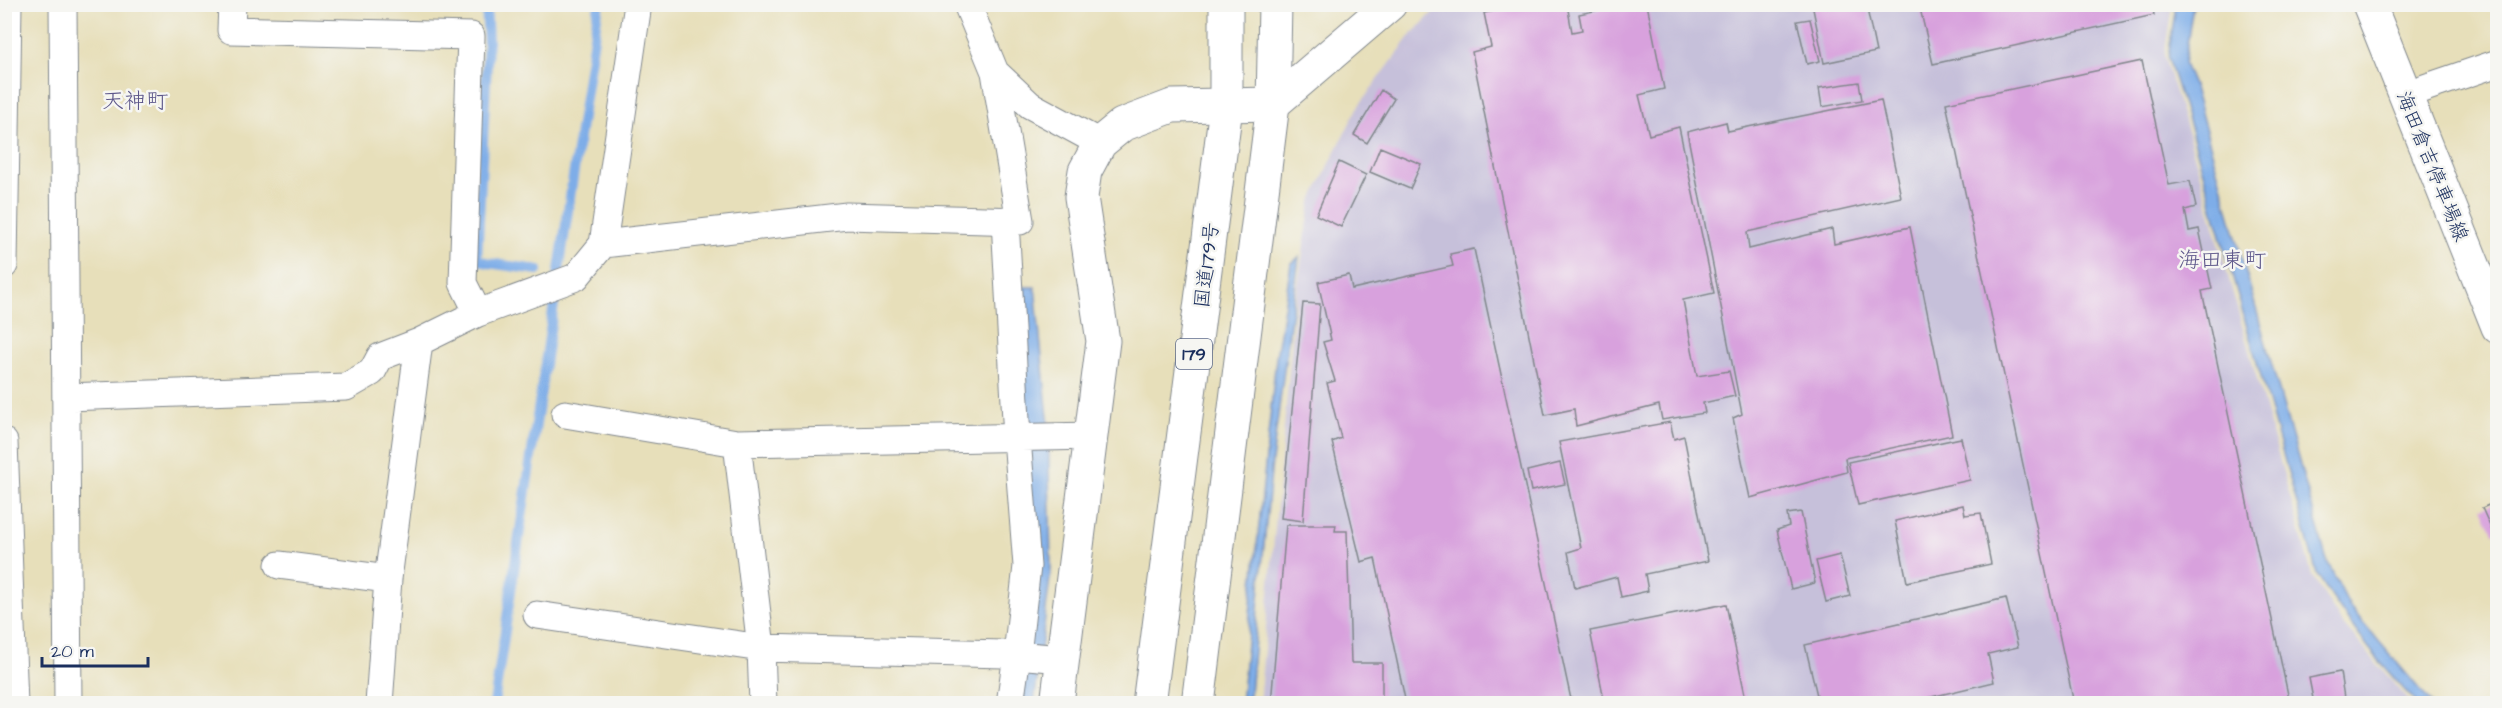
<svg xmlns="http://www.w3.org/2000/svg" width="2502" height="708" font-family="'Architects Daughter','Klee One',sans-serif">
<style>
.industrial{fill:#c6c0da}
.water{fill:#7eade8;stroke:#4c6ea3;stroke-width:1.5}
.lines{fill:none;stroke-linecap:round;stroke-linejoin:round}
.stream{stroke:#7eade8;stroke-width:10}
.building{fill:#d8a1dd}
.street-casing{stroke:#81878c;stroke-width:29}
.secondary-casing{stroke:#81878c;stroke-width:35}
.highway-casing{stroke:#81878c;stroke-width:35}
.street{stroke:#fff;stroke-width:27}
.secondary{stroke:#fff;stroke-width:33}
.highway{stroke:#fff;stroke-width:33}
.labels{text-anchor:middle;stroke-width:5;stroke-linejoin:round;paint-order:stroke}
.shield{fill:#f6f6f2;stroke:#5d6b8a;stroke-width:1.5}
.shield-label{font-size:18px;font-weight:bold;fill:#1b2f5e}
.street-label{font-size:20px;fill:#1b2f5e;stroke:#f6f6f2}
.quarter-label{font-size:22px;fill:#5d578a;stroke:#f6f6f2}
</style>
<rect width="100%" height="100%" fill="#f6f6f2"/>
<filter id="ink" filterUnits="userSpaceOnUse"><feTurbulence type="fractalNoise" baseFrequency=".0167" numOctaves="2"/><feDisplacementMap in="SourceGraphic" scale="12" xChannelSelector="R" yChannelSelector="G"/><feConvolveMatrix kernelMatrix="1 2 1 2 8 2 1 2 1" color-interpolation-filters="sRGB"/></filter>
<filter id="wash" filterUnits="userSpaceOnUse"><feTurbulence type="fractalNoise" baseFrequency=".008" numOctaves="4" result="noise"/><feDisplacementMap in="SourceGraphic" scale="24" xChannelSelector="R" yChannelSelector="G"/><feGaussianBlur stdDeviation="1.35" result="paint"/><feColorMatrix in="noise" values="0 0 0 0 0 0 0 0 0 0 0 0 0 0 0 0 0 1.4 0 .05"/><feComposite in="paint" operator="in"/></filter>
<g filter="url(#wash)">
<rect width="100%" height="100%" fill="#e7dfba"/>
<path class="industrial" d="M1441,4L2172,5L2164,57L2190,140L2312,575L2341,622L2411,703L1259,704L1296,296L1311,202L1357,108L1412,34Z"/>
<path class="water" d="M2176,5H2193L2184,64L2194,88L2327,561L2350,607L2431,703H2417C2379,664 2346,620 2317,574L2191,130L2168,58Z
M1299,257L1272,461L1249,703H1241L1276,358L1291,264Z
M1021,287H1035L1048,418L1051,570L1034,703L1020,704Z"/>
<g class="lines">
<path class="stream" d="M486,4L488,42L477,259L488,263L538,270
M494,704L599,4"/>
</g>
<g id="blocks">
<path class="building" d="M1531,4H1567L1572,32L1582,30L1579,14L1599,10V4H1621L1622,8L1647,4L1664,89L1639,95L1649,135L1679,127L1714,293L1683,300L1697,376L1729,371L1735,396L1703,403L1705,413L1662,420L1659,405L1576,426L1574,409L1545,415L1472,52L1491,47L1484,13Z
M1812,4H1866L1876,52L1824,63Z
M1919,4H2152L2154,15L1933,64Z
M1810,19L1820,61L1807,64L1797,21Z
M2142,61L2169,185L2190,181L2196,207L2185,210L2189,231L2199,229L2212,289L2202,291L2290,704H2074L1946,103Z
M1859,82L1862,100L1822,107L1819,88Z
M1381,90L1394,99L1367,143L1354,135Z
M1881,100L1901,197L1747,232L1749,249L1832,229L1834,244L1910,227L1952,435L1845,458L1847,472L1750,498L1733,418L1742,414L1687,132L1726,122L1728,131Z
M1380,147L1421,164L1410,189L1370,172Z
M1339,162L1366,175L1341,227L1316,215Z
M1474,249L1572,704H1406L1375,558L1361,562L1332,442L1341,438L1327,383L1335,381L1323,342L1331,340L1318,282L1349,275L1352,289L1453,266L1450,254Z
M1303,303L1320,304L1303,521L1281,518Z
M1670,422L1674,439L1684,436L1708,561L1645,574L1648,591L1621,597L1617,577L1575,588L1568,552L1581,548L1559,442Z
M1961,438L1970,480L1858,505L1848,462Z
M1560,463L1565,484L1531,491L1527,471Z
M2498,501V532L2493,533L2482,508Z
M1963,505L1965,515L1981,513L1991,564L1907,582L1895,521Z
M1801,512L1815,583L1791,589L1777,530L1789,526L1787,514Z
M1286,525H1336L1335,531H1347L1351,663H1382V704H1271Z
M1840,555L1850,596L1826,602L1816,561Z
M2006,598L2018,647L1988,654L1994,682L1902,704H1819L1805,645Z
M1726,604L1747,704H1605L1590,631Z
M2340,672L2345,704H2314L2309,678Z"/>
</g>
</g>
<g filter="url(#ink)">
<use href="#blocks" fill-opacity="0" stroke="#81878c" stroke-width="1.5"/>
<g class="lines">
<g class="street-casing">
<path id="street" d="M63,4L68,704
M232,4L231,30L471,36L463,283L478,313
M967,4L995,72L1030,105L1100,143
M2404,95L2498,63
M1005,220L1017,438L1027,566L1017,655L1010,704
M603,244L847,216L1020,221L995,72
M4,265L8,4
M66,397L346,387L372,372L380,357L419,342L478,313L576,277L603,244L638,4
M565,414L737,443L1092,436
M4,442L14,704
M737,443L761,648L763,704
M279,565L388,579
M537,615L761,648L1004,654L1063,659
M379,704L388,579L419,342"/>
</g>
<g class="secondary-casing">
<path id="secondary" d="M2369,4L2498,327
M1057,704L1103,341L1081,197L1085,171L1100,143L1122,125L1172,106L1273,104L1390,4"/>
</g>
<g class="highway-casing">
<path id="highway" d="M1149,704L1226,107V4
M1198,704L1273,104L1275,4"/>
</g>
<use href="#street" class="street"/>
<use href="#secondary" class="secondary"/>
<use href="#highway" class="highway"/>
</g>
</g>
<g class="labels">
<rect class="shield" x="1176" y="339" width="36" height="30" rx="4.5"/>
<g class="shield-label">
<text x="1194" y="360">179</text>
</g>
<g class="street-label">
<text transform="translate(2433 166) rotate(68)" y="7">海田倉吉停車場線</text>
<text transform="translate(1206 265) rotate(-83)" y="7">国道179号</text>
</g>
<g class="quarter-label">
<text x="135" y="108">天神町</text>
<text x="2222" y="267">海田東町</text>
</g>
</g>
<rect width="2502" height="708" fill="none" stroke="#f6f6f2" stroke-width="24"/>
<path d="M42 657v9h106v-9" fill="none" stroke="#1b2f5e" stroke-width="3"/>
<text x="51" y="657" font-size="18" fill="#1b2f5e" stroke="#f6f6f2" stroke-width="4.5" paint-order="stroke">20 m</text>
</svg>
